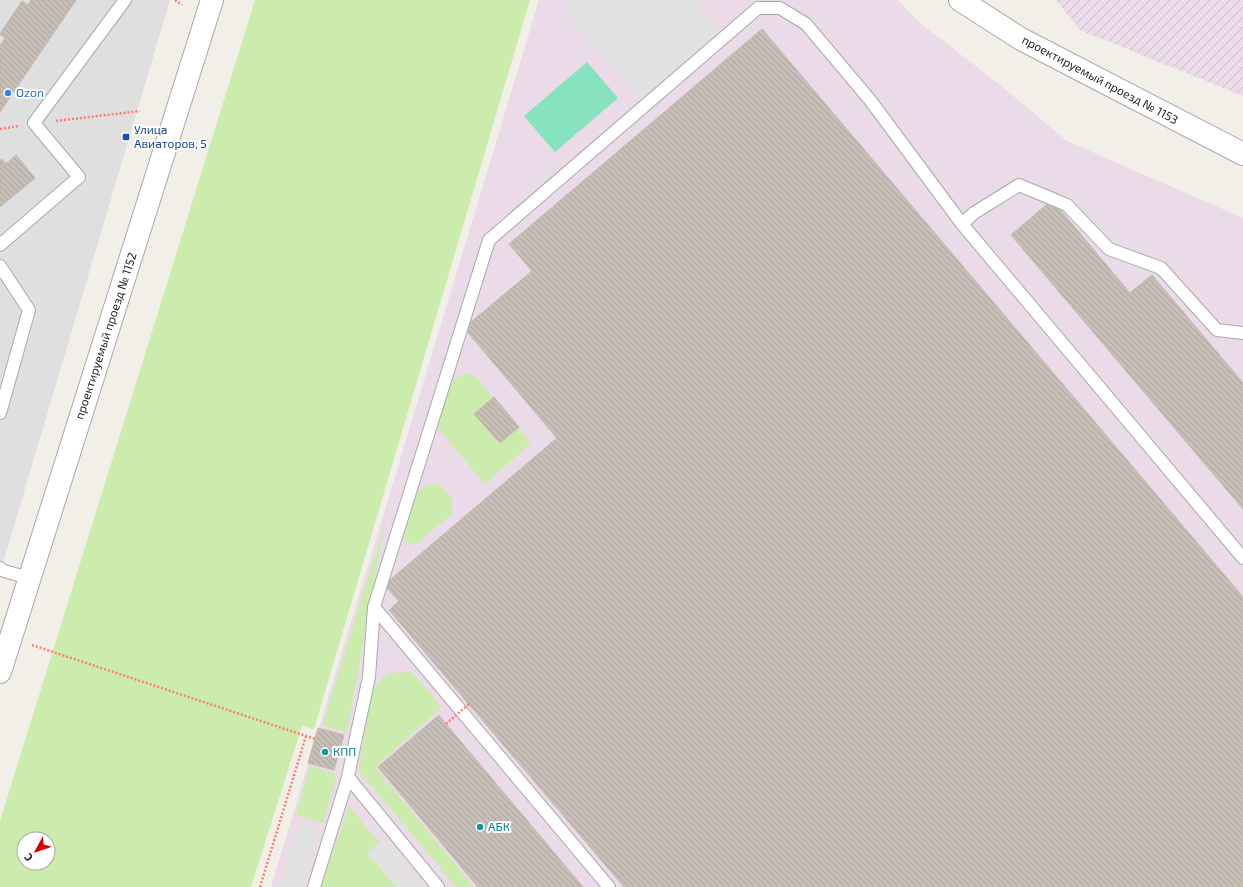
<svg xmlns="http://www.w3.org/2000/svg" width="1243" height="887" font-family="'Exo 2',sans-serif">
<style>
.residential{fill:#e0dfdf}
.industrial{fill:url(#industrial-furrows)}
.railway{fill:#ebdae8}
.grass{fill:#ccecae;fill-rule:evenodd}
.pitch{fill:#86e2bf}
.parking{fill:#e2e2e2}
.building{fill:url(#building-back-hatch);stroke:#c4b6aa}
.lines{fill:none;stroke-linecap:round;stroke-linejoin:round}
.lane-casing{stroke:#a9a9a9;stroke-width:14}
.street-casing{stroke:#a9a9a9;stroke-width:24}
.path{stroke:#fd7e6e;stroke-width:2.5;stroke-dasharray:2 2;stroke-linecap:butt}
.lane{stroke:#fff;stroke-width:12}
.street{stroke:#fff;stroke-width:22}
.path-bridge{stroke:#fd7e6e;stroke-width:2.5;stroke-dasharray:2 2;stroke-linecap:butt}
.shop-dot{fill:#3f7fe0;stroke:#fff;stroke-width:1.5}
.transit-dot{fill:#1a4fb4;stroke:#fff;stroke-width:1.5}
.culture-dot{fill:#0f9aa8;stroke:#fff;stroke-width:1.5}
.labels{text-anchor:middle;stroke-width:4;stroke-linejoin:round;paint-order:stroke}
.street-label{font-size:12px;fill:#222;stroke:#fff}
.shop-label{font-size:12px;fill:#366cbe;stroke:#fff;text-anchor:start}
.transit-label{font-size:12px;fill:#164399;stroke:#fff;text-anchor:start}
.culture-label{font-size:12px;fill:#0d838f;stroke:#fff;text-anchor:start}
</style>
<defs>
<pattern id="industrial-furrows" width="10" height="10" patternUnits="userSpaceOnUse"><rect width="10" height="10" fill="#ebdae8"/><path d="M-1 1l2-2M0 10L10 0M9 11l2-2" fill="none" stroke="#c9bbc7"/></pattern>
<pattern id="building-back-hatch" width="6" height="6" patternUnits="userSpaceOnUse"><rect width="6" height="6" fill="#c7bfb7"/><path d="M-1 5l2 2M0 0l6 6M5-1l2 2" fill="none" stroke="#aba49d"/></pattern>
</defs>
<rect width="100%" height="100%" fill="#f2efe8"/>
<path class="residential" d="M0,0H170L0,573Z"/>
<path class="industrial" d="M1056,0H1243V96L1080,30Z"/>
<path class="railway" d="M539,0H898L920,23L999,84L1067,141L1243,218V887H271Z"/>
<path class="grass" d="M255,0H530L314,729L302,726L251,887H0V821ZM24,839H48V863H24Z
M463,374L474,375L531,443L485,484L438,428L451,381Z
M440,484L451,497L453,513L416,544L405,542L403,530L416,492L427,485Z
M385,523L347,732L322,726Z
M411,672L442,707L375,767L474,887H456L358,770L373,688L388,673Z
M310,766L337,774L323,823L296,815Z
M349,806L416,887H321Z"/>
<path class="pitch" d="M587,62L618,98L555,152L524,116Z"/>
<path class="parking" d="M575,0H695L725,35L645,104L564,10Z
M300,820L321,827L302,887H279Z
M383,839L424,887H396L367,853Z"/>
<path class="building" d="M31,0H76L0,112V46L5,38L0,34L22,1L28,5Z
M762,29L1243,597V887H624L389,610L399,601L384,585L557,438L464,328L532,271L509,244Z
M16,155L35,178L0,207V161L2,159L6,164Z
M1052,200L1130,293L1152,275L1243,383V509L1011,235Z
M494,397L519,427L500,443L474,414Z
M439,715L446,724L583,887H478L378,767Z
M318,728L344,735L334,770L308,763Z"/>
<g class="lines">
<g class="lane-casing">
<path id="lane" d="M962,224L974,213L1019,185L1067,205L1109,249L1161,268L1217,330L1243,333
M0,245L79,177L34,123L125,0
M0,266L29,310L0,413
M0,568L4,571L29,578
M374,607L609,887
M348,777L438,887
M314,887L348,777L354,747L369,677L374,607L489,240L758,8H780L806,24L870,100L962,224L1243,558"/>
</g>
<g class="street-casing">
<path id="street" d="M960,0L1021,39L1243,154
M0,672L212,0"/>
</g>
<path class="path" d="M175,0L182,5
M56,121L140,111
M0,129L19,126
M32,645L315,739
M260,887L306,736"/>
<use href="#lane" class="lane"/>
<use href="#street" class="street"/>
<path class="path-bridge" d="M446,724L469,704"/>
</g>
<circle class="shop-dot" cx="8" cy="93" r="4"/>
<rect class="transit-dot" x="122" y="133" width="8" height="8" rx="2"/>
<g class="culture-dot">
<circle cx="325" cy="752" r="4"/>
<circle cx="480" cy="827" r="4"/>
</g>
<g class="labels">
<g class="street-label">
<text transform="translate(1100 80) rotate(28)" y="4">проектируемый проезд № 1153</text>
<text transform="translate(106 336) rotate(-72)" y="4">проектируемый проезд № 1152</text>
</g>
<g class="shop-label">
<text x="16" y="97">Ozon</text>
</g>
<g class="transit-label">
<text x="134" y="134">Улица<tspan x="134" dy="14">Авиаторов, 5</tspan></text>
</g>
<g class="culture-label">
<text x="333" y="756">КПП</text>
<text x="488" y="831">АБК</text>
</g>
</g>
<g transform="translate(36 851) rotate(230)"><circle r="19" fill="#ffffff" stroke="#a7a7a7"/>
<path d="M0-3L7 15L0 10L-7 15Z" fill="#d30200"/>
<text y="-6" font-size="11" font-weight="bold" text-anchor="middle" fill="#222222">С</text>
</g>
</svg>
